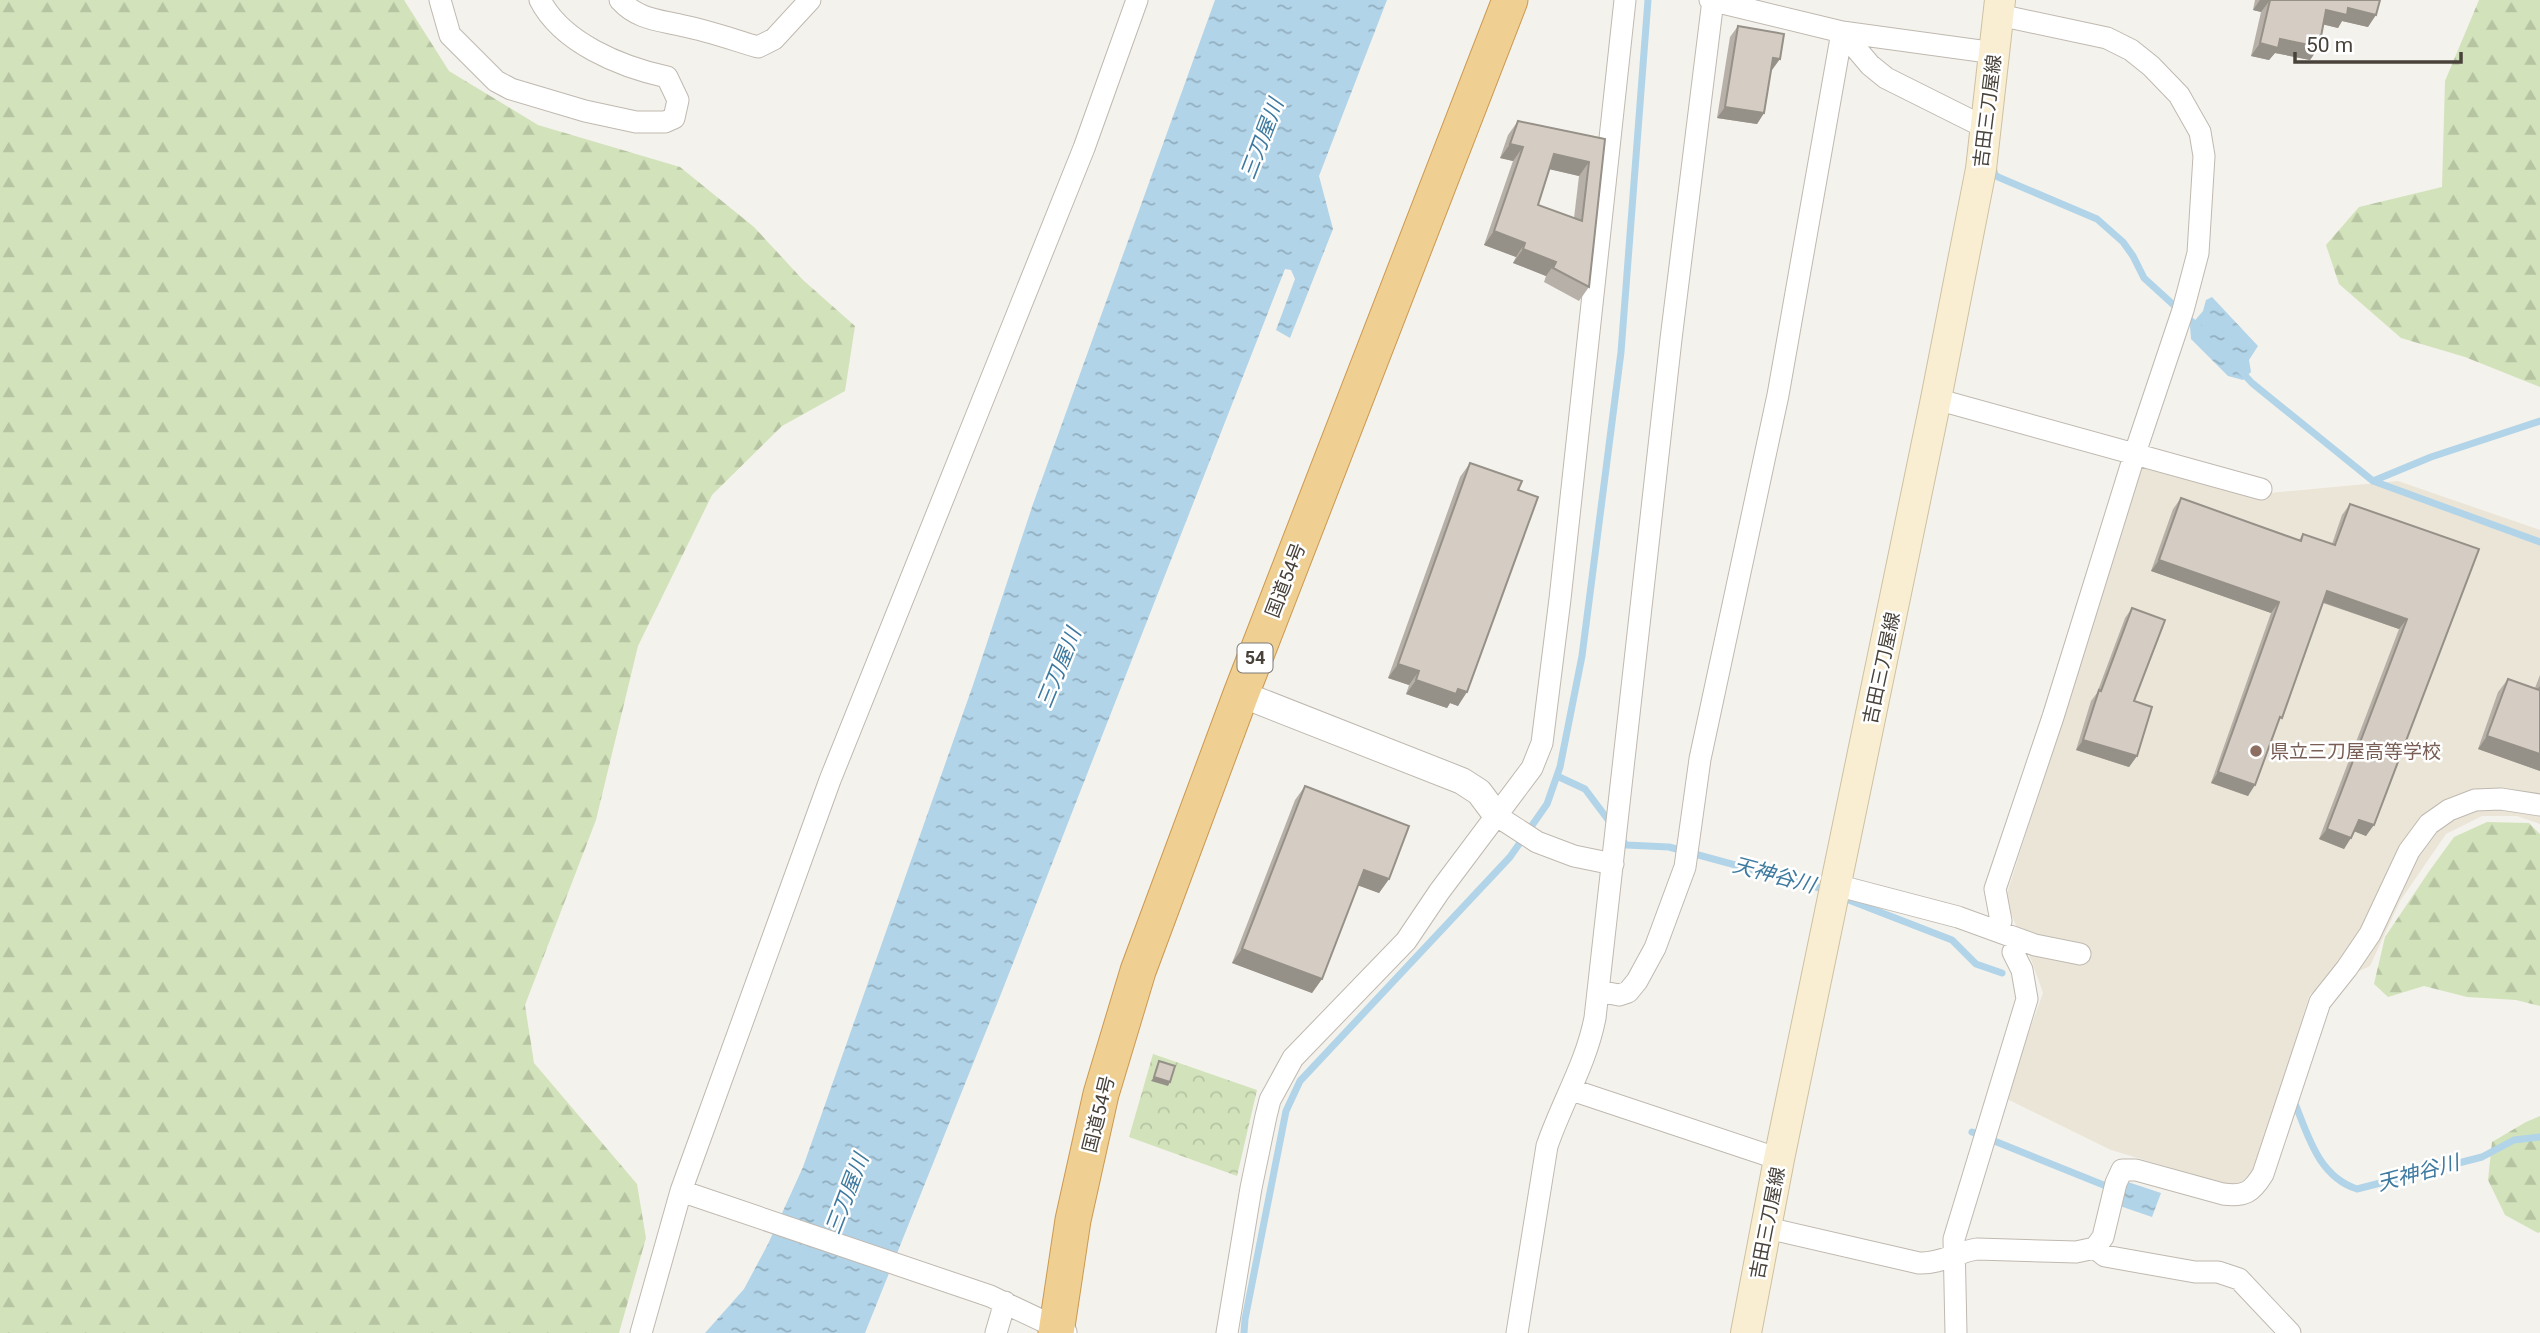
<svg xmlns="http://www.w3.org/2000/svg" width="2540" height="1333" font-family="Roboto,'Noto Sans JP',sans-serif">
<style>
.education{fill:#ebe5d8}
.forest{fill:url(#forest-firs)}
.park{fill:url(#park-crowns)}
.water{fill:url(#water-ripples)}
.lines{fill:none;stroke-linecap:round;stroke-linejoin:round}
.stream{stroke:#b1d4e9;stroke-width:7}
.minor-casing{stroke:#bfb9b0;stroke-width:23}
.tertiary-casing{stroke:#bfb9b0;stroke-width:28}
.secondary-casing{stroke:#cec1a2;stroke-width:32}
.trunk-casing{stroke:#cb994f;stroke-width:37}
.minor{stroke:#fff;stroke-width:21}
.tertiary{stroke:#fff;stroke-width:26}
.secondary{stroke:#f9eed2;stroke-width:30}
.trunk{stroke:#f0cf93;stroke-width:35}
.wall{fill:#b7b0a8;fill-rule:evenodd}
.shaded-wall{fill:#959088}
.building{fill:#d5cdc3;stroke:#959088;stroke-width:2;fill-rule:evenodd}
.education-dot{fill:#8d6e63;stroke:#fff;stroke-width:2.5}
.labels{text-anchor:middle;stroke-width:5;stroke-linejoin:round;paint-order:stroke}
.shield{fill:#fff;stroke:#7f7b76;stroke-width:2}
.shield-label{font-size:18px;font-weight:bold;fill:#48423b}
.street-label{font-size:19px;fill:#48423b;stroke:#fff}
.education-label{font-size:19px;fill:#785e54;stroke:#fff;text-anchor:start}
.water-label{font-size:21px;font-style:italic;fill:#3e7aa0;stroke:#fff}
</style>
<defs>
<pattern id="forest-firs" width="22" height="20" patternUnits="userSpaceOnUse" patternTransform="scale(1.75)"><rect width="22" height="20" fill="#d2e3bb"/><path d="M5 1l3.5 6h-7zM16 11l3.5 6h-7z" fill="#b6c4a2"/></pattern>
<pattern id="park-crowns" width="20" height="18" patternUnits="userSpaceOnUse" patternTransform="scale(1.75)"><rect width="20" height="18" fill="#d2e3bb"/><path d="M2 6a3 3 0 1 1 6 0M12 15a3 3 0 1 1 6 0" fill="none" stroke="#b6c4a2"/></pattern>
<pattern id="water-ripples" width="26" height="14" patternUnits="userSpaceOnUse" patternTransform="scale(1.75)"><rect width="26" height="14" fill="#b1d4e9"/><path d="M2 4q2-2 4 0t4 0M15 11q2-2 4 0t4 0" fill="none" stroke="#92aebe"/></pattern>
</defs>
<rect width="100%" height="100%" fill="#f4f2ec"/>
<path class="education" d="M2142,465L2248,495L2398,481L2540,530V824L2517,816H2482L2446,834L2400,901L2370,966L2310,994L2254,1171L2235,1187L2111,1150L2005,1098L2043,993L2032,962L2005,900Z"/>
<path class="forest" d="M0,0H404L449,71L538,125L680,167L754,227L803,280L855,326L845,391L782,426L712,495L638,646L596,820L525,1005L534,1063L637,1184L646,1238L619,1333H0Z
M2479,0H2540V387L2465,357L2401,338L2339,284L2326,245L2359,207L2442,187L2445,81Z
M2487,822L2529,823L2540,834V1006L2516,1000L2467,997L2424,986L2388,997L2374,984L2385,937L2430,870L2454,837Z
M2540,1116V1232L2538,1233L2505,1215L2488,1180L2492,1142L2526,1122Z"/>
<path class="park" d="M1153,1054L1257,1090L1237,1176L1129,1137Z"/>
<path class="water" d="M1215,0H1387L1319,176L1333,229L1290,338L1276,330L1295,279L1291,270L1285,269L997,1004L865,1333H705L744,1289L768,1244L803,1167L973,685L1033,504Z
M2212,297L2258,346L2249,360L2251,372L2243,380L2228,376L2191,339L2190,326L2203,311L2206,300Z
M2122,1180L2161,1193L2152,1217L2114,1204Z"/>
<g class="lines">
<path class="stream" d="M1993,167L1995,175L1998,177L2097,219L2123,242L2133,256L2144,278L2200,329
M2240,370L2252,383L2373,481L2540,542
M2373,481L2431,457L2540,421
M1557,776L1585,789L1612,825
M1621,838L1626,845L1669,847L1827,890
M1841,897L1952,940L1976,964L2002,973
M2296,1106C2309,1139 2320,1177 2357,1189L2482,1157L2514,1140L2540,1137
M1972,1132L2111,1188
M1244,1333L1245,1319L1286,1111L1300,1081L1510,857L1547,804L1560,767L1582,656L1621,352L1648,0"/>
<g class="minor-casing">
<path id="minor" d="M440,0L450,35L496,81L511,89L585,111L636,122H665L674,118L678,100L667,77C621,67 562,43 540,0
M620,0C638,20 660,20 684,26C709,31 734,40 758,47L774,39L810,0
M1710,0L1842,32L1995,53
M1999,15L2107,38L2131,50L2151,66L2179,95L2200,132L2204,156L2198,253L2183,310L2135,453L2053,717L1995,889L2001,921
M1842,32L1870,65L1886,78L1986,128
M1936,399L2261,489
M1497,816L1537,842L1574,856L1613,864
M1836,885L1958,917L2035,945L2080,954
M1598,991L1619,995L1628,992L1637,981L1655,948L1685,867L1700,759L1778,395L1842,32
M1572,1090L1779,1159
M681,1191L990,1296L1066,1332
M1767,1228L1919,1263C1940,1264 1957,1252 1977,1249L2076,1252L2095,1248L2103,1237L2116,1183L2122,1170H2136L2223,1194C2245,1197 2252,1192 2263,1174L2320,1002L2347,968L2370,934L2409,851L2429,824L2449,810L2475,800L2501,799L2540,805
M2095,1248L2105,1256L2195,1272H2218L2239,1279L2290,1333
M641,1333L681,1191L830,780L1084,148L1137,0
M996,1333L1005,1302
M1227,1333L1251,1188L1266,1116L1270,1100L1293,1058L1406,941L1439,892L1532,768L1542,743L1560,599L1625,0
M1517,1333L1547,1146C1562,1102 1586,1064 1595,1018L1671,339L1713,0
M1956,1333L1954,1239L2027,999L2022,970L2013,952"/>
</g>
<g class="tertiary-casing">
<path id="tertiary" d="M1241,694L1462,781L1479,792L1497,816"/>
</g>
<g class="secondary-casing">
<path id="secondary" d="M1746,1333L1779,1159L1936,399L1981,169L2000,0"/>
</g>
<g class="trunk-casing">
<path id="trunk" d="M1056,1333L1073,1220L1101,1094L1138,971L1241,694L1510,0"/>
</g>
<use href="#minor" class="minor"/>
<use href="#tertiary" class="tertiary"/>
<use href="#secondary" class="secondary"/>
<use href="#trunk" class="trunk"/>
</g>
<path class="wall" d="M2255,0H2380L2368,27L2342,21L2338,28L2323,24L2319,47L2310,60L2275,53L2269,60L2251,56L2261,12L2253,10Z
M1738,26L1772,70H1771L1764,113L1757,124L1717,118L1730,37Z
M1518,121L1605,139L1589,287L1579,301L1544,282L1546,276L1513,263L1516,257L1484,245L1513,161L1500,158L1508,135ZM1550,169L1579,176L1574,218L1538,205Z
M1470,463L1518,490L1458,706L1450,703L1447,708L1406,694L1409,685L1388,678L1460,477Z
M2181,498L2299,540L2303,534L2332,544L2342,515L2350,504L2479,549L2366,836L2354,831L2344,849L2319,839L2399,629L2323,603L2277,725L2248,796L2211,783L2271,613L2151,571L2173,509Z
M2132,608L2134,701L2137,756L2129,767L2076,750L2091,701L2097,693L2125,618Z
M2540,675V771L2478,749L2498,692L2508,679L2535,688Z
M1305,786L1389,879L1379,893L1358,885L1322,979L1312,993L1232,963L1295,800Z"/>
<path class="shaded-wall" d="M2260,0H2270L2261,12L2253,10Z
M2348,8L2376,15L2368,27L2342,21L2338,28L2317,23L2326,10Z
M2280,39L2319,47L2310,60L2275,53L2269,60L2251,56L2260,43Z
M1773,58L1780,59L1772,70L1766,69Z
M1725,107L1764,113L1757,124L1717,118Z
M1510,144L1523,147L1513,161L1500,158Z
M1554,154L1589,162L1579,176L1544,168Z
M1494,231L1525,243L1516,257L1484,245Z
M1523,249L1556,262L1546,276L1513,263Z
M2159,560L2279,602L2271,613L2151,571Z
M2327,591L2407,619L2399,629L2319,601Z
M1398,664L1419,671L1409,685L1388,678Z
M1416,680L1458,689L1467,692L1458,706L1450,703L1447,708L1406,694Z
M2487,736L2540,754V771L2478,749Z
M2083,740L2137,756L2129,767L2076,750Z
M2218,772L2255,785L2248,796L2211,783Z
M2359,820L2374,825L2366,836L2351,830Z
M2327,829L2351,838L2344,849L2319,839Z
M1364,870L1389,879L1379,893L1354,884Z
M1242,949L1322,979L1312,993L1232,963Z
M1154,1077L1170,1082L1168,1086L1151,1081Z"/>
<path class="building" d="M2270,0H2380L2376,15L2348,8L2347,15L2326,10L2319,47L2280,39L2278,48L2260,43Z
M1738,26L1784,34L1780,59L1773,58L1764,113L1725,107Z
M1518,121L1605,139L1589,287L1553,268L1556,262L1523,249L1525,243L1494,231L1523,147L1510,144ZM1554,154L1589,162L1582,221L1538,205Z
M1470,463L1522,481L1518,490L1538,497L1467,692L1458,689L1456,694L1416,680L1419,671L1398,664Z
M2181,498L2301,541L2303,534L2335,545L2350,504L2479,549L2374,825L2359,820L2351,838L2327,829L2407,619L2327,591L2282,718L2280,717L2255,785L2218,772L2279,602L2159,560Z
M2132,608L2165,620L2134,701L2152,707L2137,756L2083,740L2099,690L2101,691Z
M2508,679L2539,690L2540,687V754L2487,736Z
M1305,786L1409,826L1389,879L1364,870L1322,979L1242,949Z
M1159,1061L1175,1066L1170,1082L1154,1077Z"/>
<circle class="education-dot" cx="2256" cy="751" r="7"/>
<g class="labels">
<rect class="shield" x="1237.5" y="643.5" width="35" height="29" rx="5"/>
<g class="shield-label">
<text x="1255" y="664">54</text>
</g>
<g class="street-label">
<text transform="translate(1987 111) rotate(-83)" y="7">吉田三刀屋線</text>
<text transform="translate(1285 580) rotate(-69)" y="7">国道54号</text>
<text transform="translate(1881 668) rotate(-78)" y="7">吉田三刀屋線</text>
<text transform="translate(1098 1114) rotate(-76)" y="7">国道54号</text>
<text transform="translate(1767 1223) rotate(-79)" y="7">吉田三刀屋線</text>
</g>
<g class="education-label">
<text x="2270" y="758">県立三刀屋高等学校</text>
</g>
<g class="water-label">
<text transform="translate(1262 139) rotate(-69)" y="7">三刀屋川</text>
<text transform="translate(1059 668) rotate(-68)" y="7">三刀屋川</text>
<text transform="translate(1774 875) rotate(15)" y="7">天神谷川</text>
<text transform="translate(2418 1173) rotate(-15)" y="7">天神谷川</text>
<text transform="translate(847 1194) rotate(-69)" y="7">三刀屋川</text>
</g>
</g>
<path d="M2295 52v10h166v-10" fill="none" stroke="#48423b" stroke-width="3.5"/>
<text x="2306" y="52" font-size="21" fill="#48423b" stroke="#ffffff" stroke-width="5" paint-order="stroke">50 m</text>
</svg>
